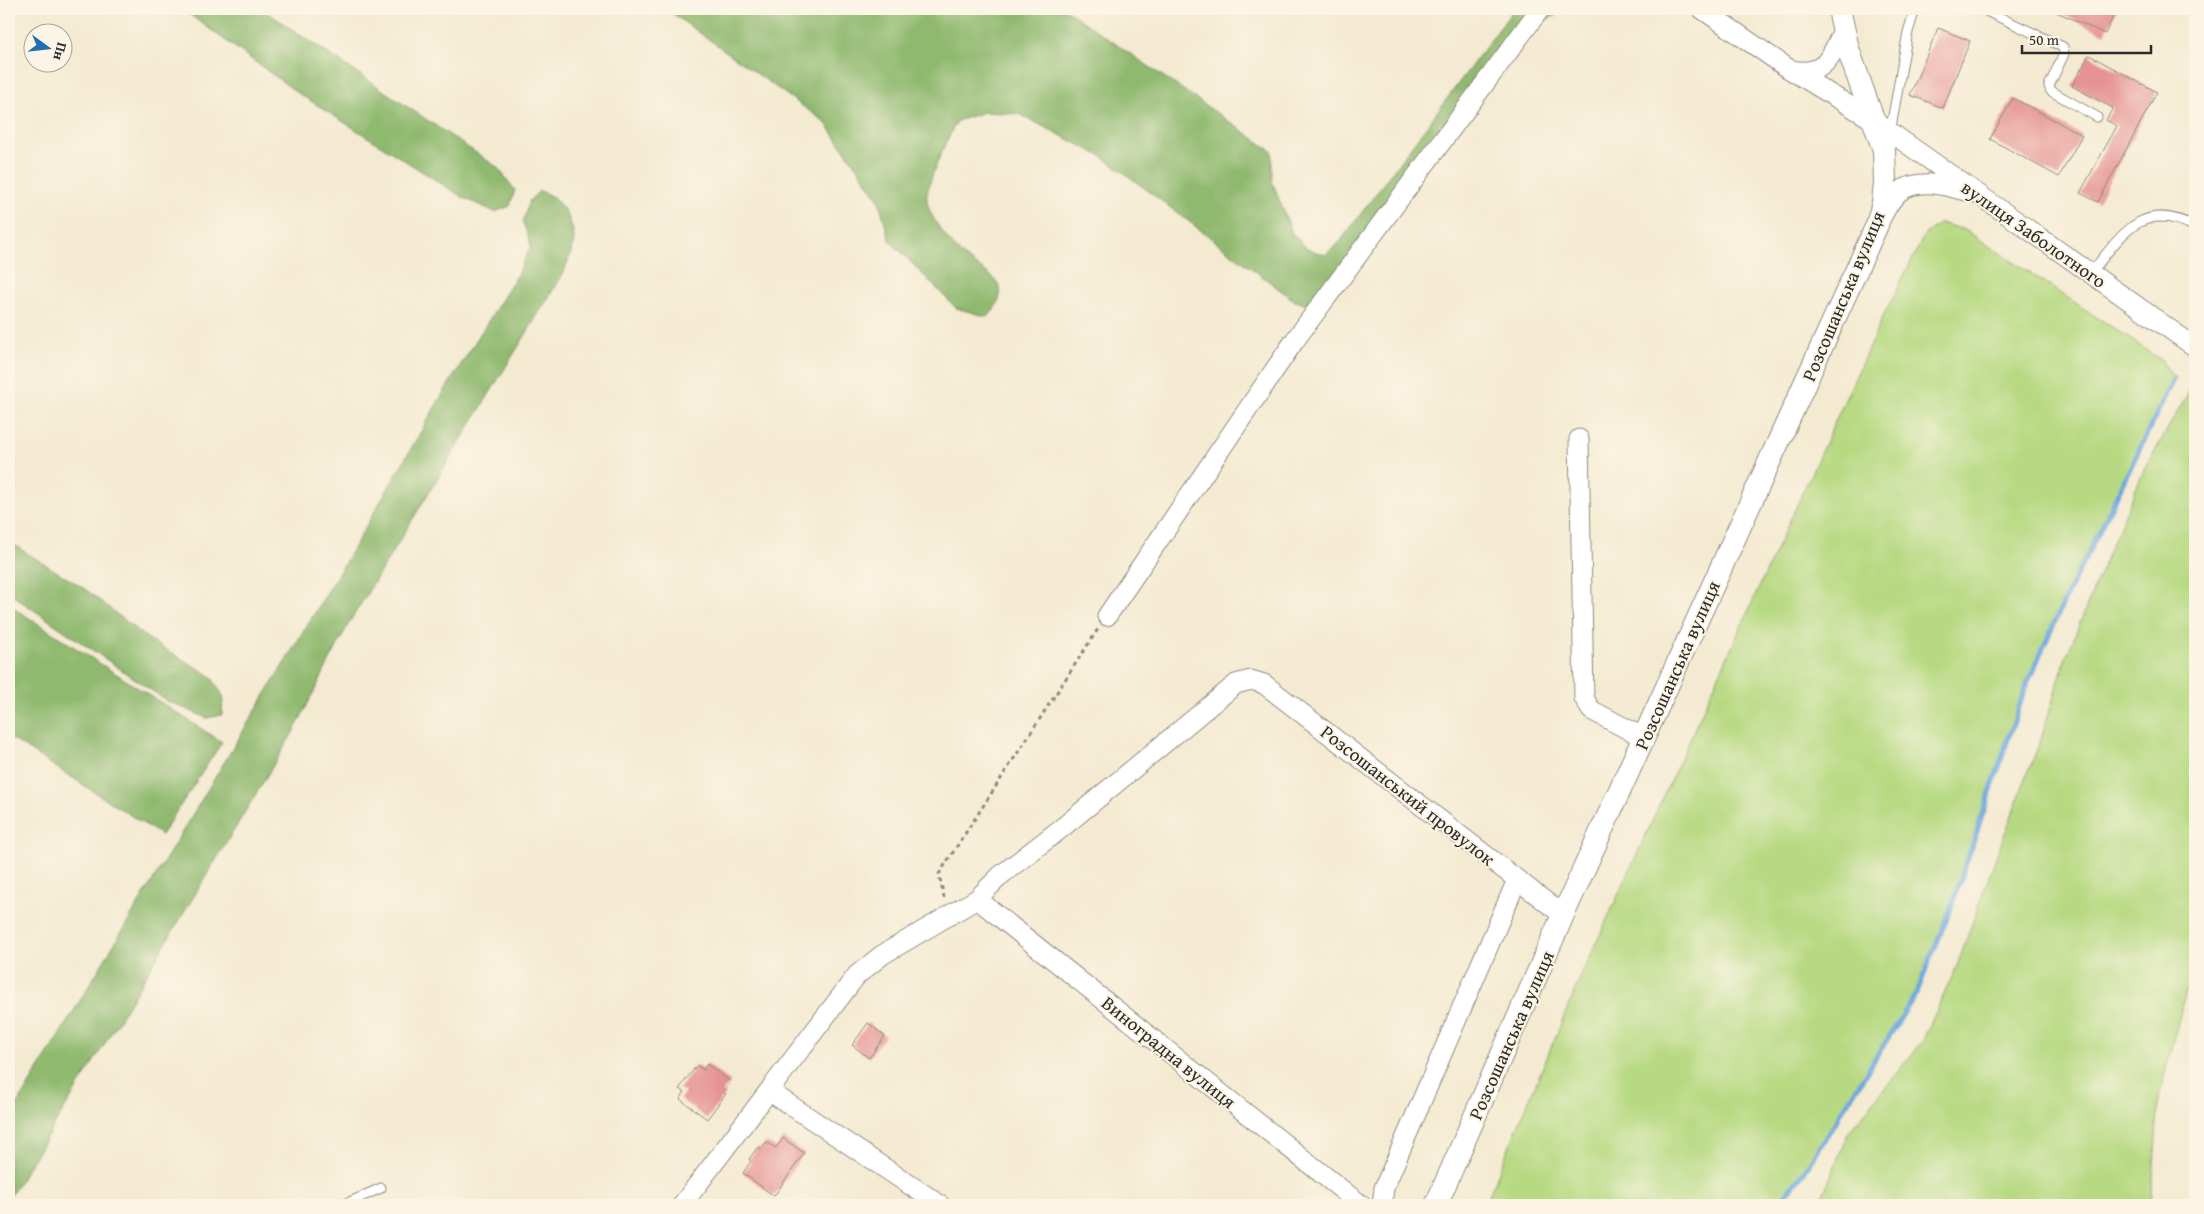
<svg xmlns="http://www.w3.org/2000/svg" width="2204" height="1214" font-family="'Gentium Book Plus',serif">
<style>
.green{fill:#b6d981;stroke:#708256}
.forest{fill:#90b96f;stroke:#5e724d}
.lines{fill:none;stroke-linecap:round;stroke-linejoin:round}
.stream{stroke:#6da7dd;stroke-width:5}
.building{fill:#e59392}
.service-casing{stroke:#908a7e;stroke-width:11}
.minor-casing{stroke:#908a7e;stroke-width:21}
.tertiary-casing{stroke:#908a7e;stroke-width:24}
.path{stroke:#908a7e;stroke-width:3;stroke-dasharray:4 4;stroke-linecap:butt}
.service{stroke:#fff;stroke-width:9}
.minor{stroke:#fff;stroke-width:19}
.tertiary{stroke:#fff;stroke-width:22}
.labels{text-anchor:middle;stroke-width:4;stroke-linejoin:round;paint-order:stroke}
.street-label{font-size:19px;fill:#2b2b2b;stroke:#fcf5e5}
</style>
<rect width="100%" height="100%" fill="#fcf5e5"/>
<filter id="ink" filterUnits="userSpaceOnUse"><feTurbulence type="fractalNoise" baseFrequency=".02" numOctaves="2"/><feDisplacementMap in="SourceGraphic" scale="10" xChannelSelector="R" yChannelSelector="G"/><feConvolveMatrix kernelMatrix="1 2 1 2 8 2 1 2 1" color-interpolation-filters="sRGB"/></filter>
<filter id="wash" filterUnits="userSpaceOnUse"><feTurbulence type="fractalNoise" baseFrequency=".0096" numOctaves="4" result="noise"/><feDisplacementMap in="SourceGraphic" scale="20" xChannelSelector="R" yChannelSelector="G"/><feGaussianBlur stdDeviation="1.12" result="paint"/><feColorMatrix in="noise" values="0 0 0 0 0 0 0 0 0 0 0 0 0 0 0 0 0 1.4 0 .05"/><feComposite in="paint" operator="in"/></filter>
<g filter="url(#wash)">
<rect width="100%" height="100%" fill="#f4ead1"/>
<path class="green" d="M1940,223L1965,230L2053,288L2160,359L2174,378L2104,522L2071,586L2026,686L1952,905L1917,992L1804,1172L1777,1205H1485L1578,983L1882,319L1925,234Z
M2195,381V962L2192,967L2159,1097L2151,1205H1819L1848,1133L1922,1042L1957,966L1993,865L2042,736L2065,660L2110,549L2144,470Z"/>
<path class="forest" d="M182,9H262L497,167L515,190L510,206L495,212L464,198L298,93Z
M666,9H1065L1272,151V181L1292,233L1306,248L1325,255L1339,243L1514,9H1561L1555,16L1537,24L1315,307L1295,301L1103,157L1019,114L984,112L957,121C949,135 925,185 927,200C928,216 952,247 965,257C989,277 1017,282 988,317L956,308L890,241L878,198L825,122Z
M539,191C558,195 573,219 574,238C574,248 567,262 564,272L349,623L294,731L99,1053L9,1198V1118L343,566L445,390L516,277L531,246L523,222L529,201Z
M9,542L85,589L151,641L211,676L223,696L222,715L207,718L167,701L9,593Z
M9,605L222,742L161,835L9,737Z"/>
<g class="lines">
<path class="stream" d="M1777,1205L1804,1172L1917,992L1952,905L2026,686L2071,586L2104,522L2174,378"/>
</g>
<g id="blocks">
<path class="building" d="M2050,9H2117L2105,34Z
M1938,28L1970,41L1943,108L1910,95Z
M2089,55L2157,92L2098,202L2080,193L2117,126L2106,120L2113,108L2072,86Z
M2013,98L2082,135L2059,177L1990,139Z
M868,1023L885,1036L869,1058L852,1045Z
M707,1064L731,1082L723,1092L726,1094L707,1119L680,1099L685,1092L679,1089L697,1065L703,1070Z
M783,1138L804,1153L774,1196L743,1173L751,1161L749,1159L758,1147L761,1149L766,1142L776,1148Z"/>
</g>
</g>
<g filter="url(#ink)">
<use href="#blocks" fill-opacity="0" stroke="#908a7e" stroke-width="1"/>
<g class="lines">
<g class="service-casing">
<path id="service" d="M1982,9L2063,47L2064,54L2049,86L2051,91L2097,117
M1890,133L1908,32L1915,9
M2091,273C2121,236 2142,198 2195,227
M343,1205L381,1188"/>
</g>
<g class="minor-casing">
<path id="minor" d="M1702,9L1789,69L1873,120L2195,347
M1792,70C1824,77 1832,56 1843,30
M1881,218C1886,209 1891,198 1899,192C1918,178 1945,185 1965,191
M1579,439L1584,698L1591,710L1644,738
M1107,616L1295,340L1540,9
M977,899L1361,1205
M769,1091L940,1205
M682,1205L857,975L882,955L977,899L1001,875L1063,827L1236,684L1251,680L1264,684L1563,915
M1382,1205L1384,1188L1517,880"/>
</g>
<g class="tertiary-casing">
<path id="tertiary" d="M1436,1205L1563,915L1877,225L1883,203L1885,182L1884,150L1848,49L1839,9"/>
</g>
<path class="path" d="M944,898L939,874L1098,629"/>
<use href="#service" class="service"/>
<use href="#minor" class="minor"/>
<use href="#tertiary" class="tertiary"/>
</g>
</g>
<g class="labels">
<g class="street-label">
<text transform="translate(2034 234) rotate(35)" y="7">вулиця Заболотного</text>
<text transform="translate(1843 296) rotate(-67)" y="7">Розсошанська вулиця</text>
<text transform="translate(1677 665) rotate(-66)" y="7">Розсошанська вулиця</text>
<text transform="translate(1408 795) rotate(38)" y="7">Розсошанський провулок</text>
<text transform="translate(1511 1035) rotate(-66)" y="7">Розсошанська вулиця</text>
<text transform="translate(1169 1052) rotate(39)" y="7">Виноградна вулиця</text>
</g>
</g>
<rect width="2204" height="1214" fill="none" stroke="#fcf5e5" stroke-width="30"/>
<g transform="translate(48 48) rotate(105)"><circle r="24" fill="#fcf5e5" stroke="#a8a49b"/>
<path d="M0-4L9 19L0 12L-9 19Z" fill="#1f6fb2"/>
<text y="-8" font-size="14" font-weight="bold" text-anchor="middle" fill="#2b2b2b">Пн</text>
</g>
<path d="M2022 45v8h129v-8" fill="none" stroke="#2b2b2b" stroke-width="2.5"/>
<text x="2029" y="45" font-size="15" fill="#2b2b2b" stroke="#fcf5e5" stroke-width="4" paint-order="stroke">50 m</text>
</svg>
